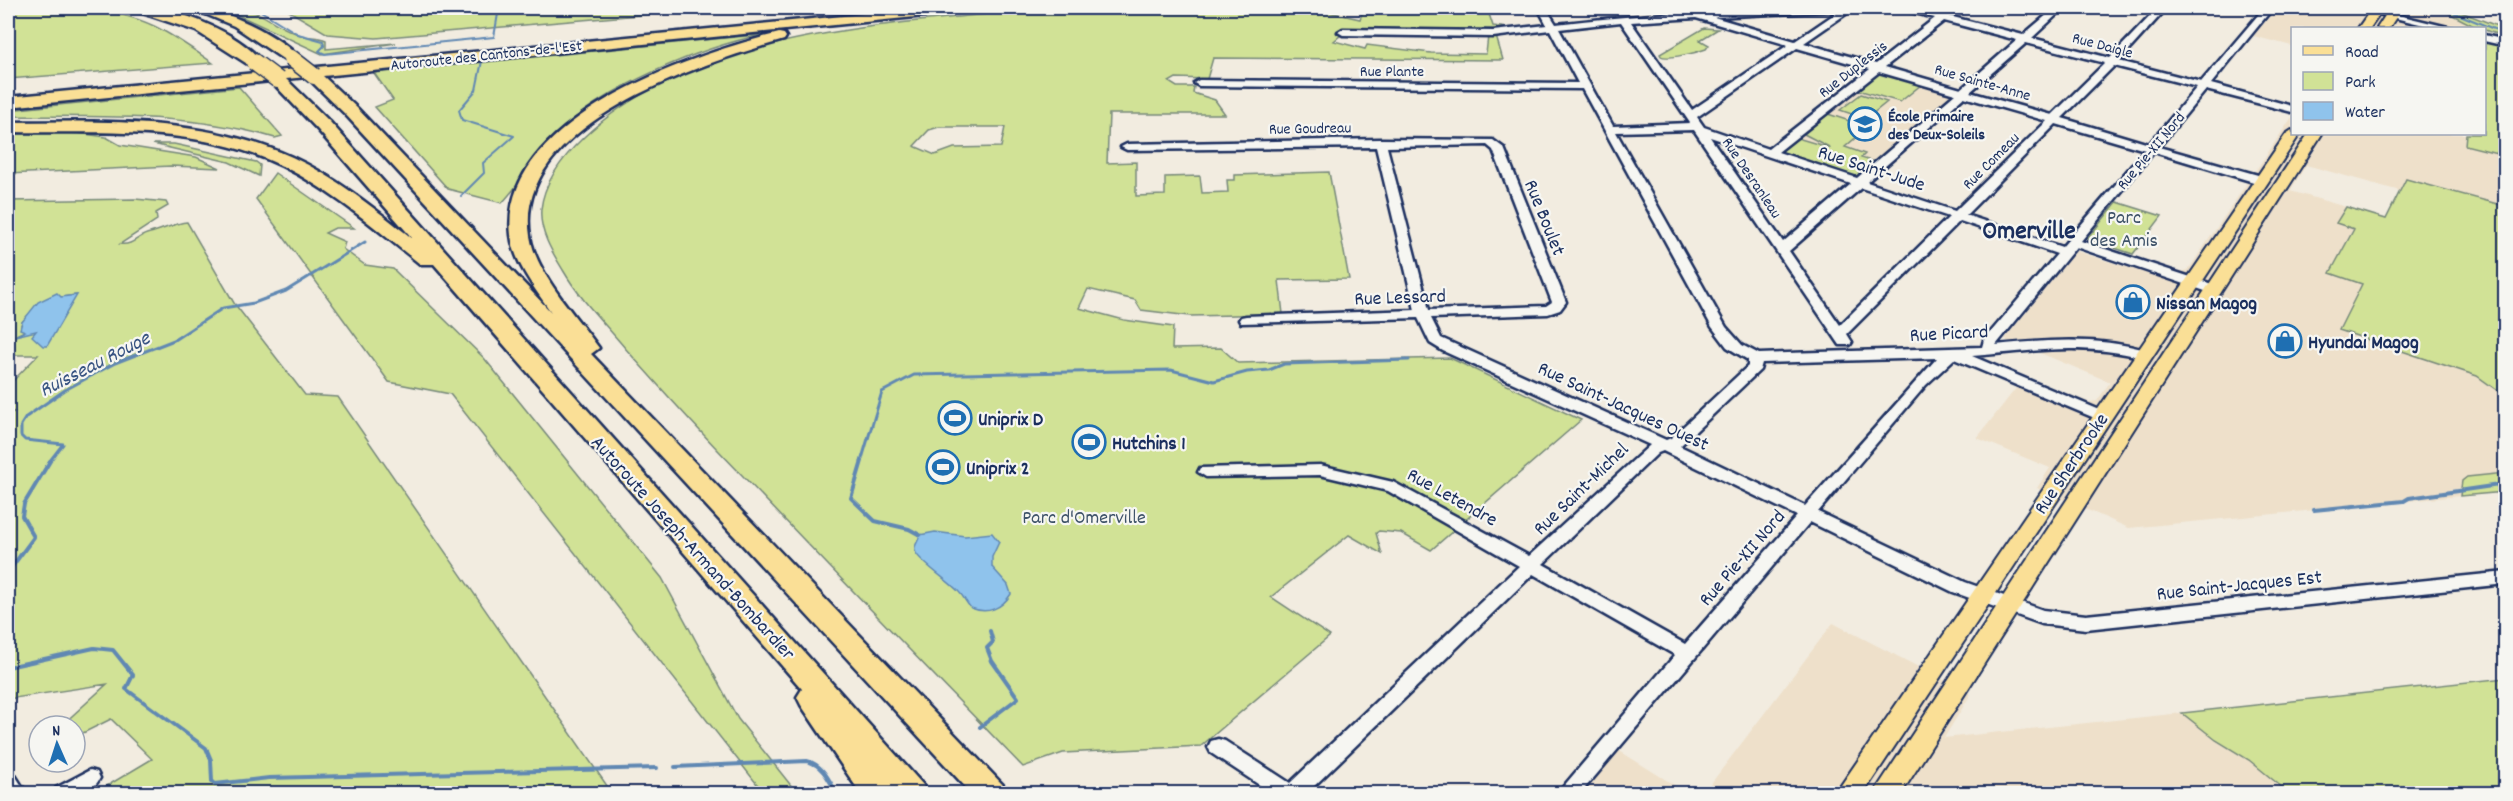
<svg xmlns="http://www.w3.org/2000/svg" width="2513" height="801" font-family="Dekko,sans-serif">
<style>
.built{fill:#eee0ca}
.green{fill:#d1e296;stroke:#76887a;stroke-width:1.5;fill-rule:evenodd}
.water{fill:#8fc3ec;stroke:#6188b3;stroke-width:1.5}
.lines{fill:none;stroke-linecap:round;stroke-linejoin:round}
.stream-far2{stroke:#6188b3;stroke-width:2}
.stream-far1{stroke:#6188b3;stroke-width:3}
.stream{stroke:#6188b3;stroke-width:4}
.minor-casing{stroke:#1b2f5e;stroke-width:5}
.major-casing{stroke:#1b2f5e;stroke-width:4}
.highway-casing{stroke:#1b2f5e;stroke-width:5}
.minor{fill:#f6f6f2;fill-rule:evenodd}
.major{fill:#fadf96;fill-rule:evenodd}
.highway{fill:#fadf96;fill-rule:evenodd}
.highway-bridge-casing{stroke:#1b2f5e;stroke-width:19;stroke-linecap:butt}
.highway-bridge{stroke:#fadf96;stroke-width:16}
.labels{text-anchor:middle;stroke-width:4.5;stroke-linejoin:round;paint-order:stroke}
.far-street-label{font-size:16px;fill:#1b2f5e;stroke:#f6f6f2}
.far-poi-label{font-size:16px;font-weight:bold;fill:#1b2f5e;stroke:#f6f6f2;text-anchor:start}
.street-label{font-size:20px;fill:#1b2f5e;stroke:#f6f6f2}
.park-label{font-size:20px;fill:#3f5369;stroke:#f6f6f2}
.poi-label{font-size:20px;font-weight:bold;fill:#1b2f5e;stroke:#f6f6f2;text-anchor:start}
.water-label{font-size:21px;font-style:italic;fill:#385482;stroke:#f6f6f2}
.district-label{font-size:26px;font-weight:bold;fill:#1b2f5e;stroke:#f6f6f2}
</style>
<rect width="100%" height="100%" fill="#f2ece0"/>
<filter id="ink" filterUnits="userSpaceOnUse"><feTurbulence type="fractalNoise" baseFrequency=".0167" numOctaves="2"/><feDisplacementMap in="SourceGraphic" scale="12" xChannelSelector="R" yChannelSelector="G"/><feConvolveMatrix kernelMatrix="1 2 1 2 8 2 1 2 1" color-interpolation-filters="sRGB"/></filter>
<g filter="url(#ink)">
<path class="built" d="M2277,8H2438L2480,28H2292V46L2253,36Z
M1877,71L1954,94L1875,162L1794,137Z
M2292,117V134H2466L2465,145L2505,155V206L2407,179L2400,191L2306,165L2290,191L2346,207L2337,223L2354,229L2330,273L2362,284L2339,330L2477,376L2505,396V473L2462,481L2460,496L2129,528L2037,488L2050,468L1977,438L2024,378L2089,402L2097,401L2110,382L2016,343H2009L2005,338L2076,251L2173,282L2180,272L2188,270Z
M1833,623L1971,694L1944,738L2182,713L2216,740L2249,760L2289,793L1703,794Z
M1618,750L1687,793H1581Z"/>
<path class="green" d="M8,8C56,7 110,5 154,26C175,36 194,50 213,63L8,79Z
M223,8C264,7 265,22 298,34C307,38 317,36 326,40V49L396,43L322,54Z
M284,8H720L376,38L328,34Z
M1050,8H1311L1360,19L1364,8H1532L1534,11H1488L1493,26L1516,29L1347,30L1334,41L1365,49L1367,45L1431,53L1486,54L1488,36H1496L1503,60L1213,58L1207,79L1176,78L1169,82L1177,87H1194L1193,93L1215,100L1225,114H1109L1107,163L1136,162V196L1165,195V177L1200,176L1202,193L1228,192L1227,180H1235V175L1329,172L1349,279L1279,280L1283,314L1190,316L1141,310L1135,300L1088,289L1079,308L1124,320L1173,327L1172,349L1221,348L1238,363L1450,358L1581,420L1431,550L1401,533L1379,531L1376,533L1382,554L1349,535L1271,597L1330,636L1201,746L1063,753L1023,767C929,670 835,573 742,475C702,434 663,391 625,348C604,323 580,299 563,270C552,252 539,231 541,209C544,181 564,156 584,137C698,28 902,24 1050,8ZM939,127H1005L1001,147L954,148L935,155L914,146L929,130Z
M2439,8L2464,10L2461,12L2505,29V37L2476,27Z
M1704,28L1718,29L1700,40L1709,45L1706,49C1698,52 1667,60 1661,56L1660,54Z
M765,34C702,47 602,87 556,135C536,156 522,182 502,203L448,189L375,107L393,100L374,73Z
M2485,42L2505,46V155L2465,145L2466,134H2484Z
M1881,72L1922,84L1900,102L1858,90Z
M239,87L282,136L275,138C190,112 96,117 8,116V110Z
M1861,94L1887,102L1866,119L1840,110Z
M1828,114L1868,127L1845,147L1865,154L1861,158L1875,162L1858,177L1780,154L1777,151L1794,137L1831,148L1804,134Z
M77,133L106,137L120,145L196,157L220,168L171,166L8,174V134Z
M153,144H174L256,162L260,165L259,176L229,162Z
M275,173L354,228H335L325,233L345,242L343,249L365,265L393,269L484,358L662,578L738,719L797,793H764L450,394L389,382L256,199Z
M2406,179L2505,206V396L2477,376L2339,330L2362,284L2330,273L2354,229L2336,223L2346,207L2386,219Z
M135,199L166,202L168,206L156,213L157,220L120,244C134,246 138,235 150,233C163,230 175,223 187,222L234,303L305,395L338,397L612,793H95L152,759L111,719L75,737V726H61L107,684L8,699V415L14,412L8,410V386L38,355H8V201ZM57,294L61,297L76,295L38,330L16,335L25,331L21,325L22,322L41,301Z
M2117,202L2162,216L2133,254L2087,239Z
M2505,473V492L2460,496L2462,481L2467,477Z
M2505,678V793H2289L2249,760L2216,740L2182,713Z"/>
<path class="water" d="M57,293L61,297L77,295L47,346H43L32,336L36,331L15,336L25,331L20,329L22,322L38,302Z
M935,532L965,536L992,533L999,542L992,557V567L1008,585L1011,594C1002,608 988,615 971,608C966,603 964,597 959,592C951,583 920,562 916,553C912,547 919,541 920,535Z"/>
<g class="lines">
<path class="stream-far2" d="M256,8L298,34L323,41L324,46L319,51L325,54L494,37L499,8
M2443,8L2506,34
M461,196L484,173L483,163L514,136L462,120L459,110L476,90L482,61"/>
<path class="stream-far1" d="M49,462L63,444L25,440L21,436V425L26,417L65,390L115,363L174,340L223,308L254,303L286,291L365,242
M861,462L882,392L914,375L1171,370L1214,381L1247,372L1269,370L1284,364L1409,360"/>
<path class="stream" d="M862,461L851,498L875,521L909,529L920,535
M2314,510L2404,501L2409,498L2506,484
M8,572L34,537L22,516L24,504L50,461
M8,667L94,648L113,650L133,675L126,689L206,748L211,760L212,781L215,784L269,778L657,768
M980,727L1018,698L992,661L987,648L993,642L990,631
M675,767L807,761C823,765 829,780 837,794"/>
<g class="minor-casing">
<path id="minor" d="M1538,8H1546L1556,24C1649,13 1743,8 1837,8L1833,11L1714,17L1795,41L1839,11L1840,8H1848L1846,14L1804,43L1876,64L1935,18L1903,10L1902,8H1915L1940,14L1949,8H1958L1949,16L2023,35L2055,8H2064L2032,38L2110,58L2158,8H2167L2119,61L2201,82L2264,8H2273L2211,84L2292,106V112L2206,90L2159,147L2265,177V183H2257L2154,152L2081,241L2218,286L2220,289L2218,292H2208L2076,247L1996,345C2049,340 2098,336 2149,351L2151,354L2149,357L2144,358C2080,342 2036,351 1972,356L2107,413L2110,416L2107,419H2097L1954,359L1926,385L1818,512L1965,582L2043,610L2086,615L2506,572V584L2086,629L2042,624L1953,592L1810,522L1580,794H1557L1675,655L1533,574L1306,794H1273L1211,753L1208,747L1211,741L1218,739L1225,741L1290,783L1519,566L1388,491L1320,475L1206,477L1198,472L1200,468L1320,465L1393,482L1529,556L1650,445L1443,351L1430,343L1418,318L1241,323L1239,320L1241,317L1246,316L1415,310L1376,147L1127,150L1121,147L1127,144L1380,139L1493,140L1504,148L1566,302L1560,310L1548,314L1431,318L1441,338L1666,440L1671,438L1748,366V360L1727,347L1712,327L1582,89L1199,86L1194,83L1199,80L1578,83L1550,30L1493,37L1343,35L1338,32L1343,29L1493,31L1547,25ZM1696,18L1788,45L1692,110L1631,22ZM1944,21L2017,40L1961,89L1885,67ZM1621,22L1690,123L1613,126L1559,29ZM2026,43L2105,63L2052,115L1970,92ZM1797,48L1870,69L1768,149L1704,127L1697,117ZM2114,66L2197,87L2149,144L2062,118ZM1879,72L1955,94L1857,178L1778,152ZM1964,97L2047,121L1955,211L1867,182ZM2056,124L2145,150L2062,247L1966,215ZM1694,130L1840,345H1850L1852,342L1847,334L1960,221L2057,254L1984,340L1982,347L1759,354L1742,345L1726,327L1616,132ZM1710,137L1851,184L1783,242ZM1487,145L1493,150L1552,302L1546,306L1429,310L1387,147ZM1861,188L1949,217L1840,325L1789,251ZM1937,358L1805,506L1680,446L1760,370L1762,363ZM1663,451L1797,516L1685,644L1543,564L1658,453Z
M2354,8H2369L2452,28H2436Z
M2484,35L2506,40V46L2484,41Z
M90,770L97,772L100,778C91,796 70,794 53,794L56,788Z
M8,773L15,775L27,794H8Z"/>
</g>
<g class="major-casing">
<path id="major" d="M2372,8H2384L2370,28H2358Z
M2390,8H2402L2389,28H2377Z
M2292,130V134H2300L1863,794H1835L2286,134Z
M2308,134H2322L1901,794H1873Z"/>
</g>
<g class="highway-casing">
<path id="highway" d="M134,8C170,4 239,32 262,62L254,67L249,65L196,31L136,11Z
M191,8C219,5 281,36 299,58L291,63L286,61L234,26Z
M926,8H972L965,12L323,76L357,108L551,312C536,290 514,263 511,235C498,120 692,54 779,33L784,34L786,37L784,40C702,63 512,124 530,236C536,274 577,317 599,348L591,354L1003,785L1007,794H972L345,114L307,77L286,79L330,122L923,785L927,794H861L801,705L797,697L802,689L434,264H420C376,229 333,191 282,166C197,124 99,134 8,132V122C103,121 203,117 292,157C336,177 375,209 413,239L318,130L271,81L8,107V97Z"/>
</g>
<use href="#minor" class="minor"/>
<use href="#major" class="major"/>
<use href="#highway" class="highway"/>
<g class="highway-bridge-casing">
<path id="highway-bridge" d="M291,58L314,76
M254,62L278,80"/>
</g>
<use href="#highway-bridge" class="highway-bridge"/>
</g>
</g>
<defs>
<g id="school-ring" transform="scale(1.725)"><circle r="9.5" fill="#f6f6f2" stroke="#1f6fb2" stroke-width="1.5"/><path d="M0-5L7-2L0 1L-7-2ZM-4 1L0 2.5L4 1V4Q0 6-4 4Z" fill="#1f6fb2"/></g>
<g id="shop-ring" transform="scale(1.725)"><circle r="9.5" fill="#f6f6f2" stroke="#1f6fb2" stroke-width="1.5"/><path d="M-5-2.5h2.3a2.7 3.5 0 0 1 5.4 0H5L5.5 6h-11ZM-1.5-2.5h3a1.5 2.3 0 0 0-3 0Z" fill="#1f6fb2"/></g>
<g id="stadium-ring" transform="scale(1.725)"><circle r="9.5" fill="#f6f6f2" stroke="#1f6fb2" stroke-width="1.5"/><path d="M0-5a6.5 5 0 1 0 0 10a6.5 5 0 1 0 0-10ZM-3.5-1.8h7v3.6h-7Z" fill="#1f6fb2"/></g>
</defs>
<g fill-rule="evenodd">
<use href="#school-ring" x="1865" y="124"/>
<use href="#shop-ring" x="2133" y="302"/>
<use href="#shop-ring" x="2285" y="341"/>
<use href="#stadium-ring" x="955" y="418"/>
<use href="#stadium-ring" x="1089" y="442"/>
<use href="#stadium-ring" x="943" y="467"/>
</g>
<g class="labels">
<g class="far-street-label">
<text transform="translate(2103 44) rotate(15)" y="6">Rue Daigle</text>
<text transform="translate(486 54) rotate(-6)" y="6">Autoroute des Cantons-de-l'Est</text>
<text transform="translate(1852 68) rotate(-38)" y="6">Rue Duplessis</text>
<text x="1392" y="76">Rue Plante</text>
<text transform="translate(1983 81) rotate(16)" y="6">Rue Sainte-Anne</text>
<text transform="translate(1310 127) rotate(-1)" y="6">Rue Goudreau</text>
<text transform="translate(2150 150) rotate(-50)" y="6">Rue Pie-XII Nord</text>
<text transform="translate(1990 160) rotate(-45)" y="6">Rue Comeau</text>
<text transform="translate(1753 177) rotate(56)" y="6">Rue Desranleau</text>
</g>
<g class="far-poi-label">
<text x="1888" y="121">École Primaire<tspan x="1888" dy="18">des Deux-Soleils</tspan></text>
</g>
<g class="street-label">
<text transform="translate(1872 167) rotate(18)" y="7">Rue Saint-Jude</text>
<text transform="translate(1546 217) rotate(68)" y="7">Rue Boulet</text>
<text transform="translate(1400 296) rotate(-2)" y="7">Rue Lessard</text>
<text transform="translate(1949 332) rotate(-3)" y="7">Rue Picard</text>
<text transform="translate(1624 405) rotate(25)" y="7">Rue Saint-Jacques Ouest</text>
<text transform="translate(2070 463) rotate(-56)" y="7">Rue Sherbrooke</text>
<text transform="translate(1580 488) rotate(-44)" y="7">Rue Saint-Michel</text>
<text transform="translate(1453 496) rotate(29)" y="7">Rue Letendre</text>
<text transform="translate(694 547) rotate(48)" y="7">Autoroute Joseph-Armand-Bombardier</text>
<text transform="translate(1741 557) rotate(-49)" y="7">Rue Pie-XII Nord</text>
<text transform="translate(2239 584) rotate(-6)" y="7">Rue Saint-Jacques Est</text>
</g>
<g class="park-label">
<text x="2124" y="223">Parc<tspan x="2124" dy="23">des Amis</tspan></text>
<text x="1084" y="523">Parc d'Omerville</text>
</g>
<g class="poi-label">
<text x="2156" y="309">Nissan Magog</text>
<text x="2308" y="348">Hyundai Magog</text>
<text x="978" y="425">Uniprix D</text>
<text x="1112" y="449">Hutchins 1</text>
<text x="966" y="474">Uniprix 2</text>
</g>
<g class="water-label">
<text transform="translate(94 363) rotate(-27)" y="7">Ruisseau Rouge</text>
</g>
<g class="district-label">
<text x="2029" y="238">Omerville</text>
</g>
</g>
<rect width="2513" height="801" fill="none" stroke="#f6f6f2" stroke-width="30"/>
<rect x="15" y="15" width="2483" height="771" fill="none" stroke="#1b2f5e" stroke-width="2" filter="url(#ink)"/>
<rect x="2291" y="27" width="195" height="108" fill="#f6f6f2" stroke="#9ea6b7" stroke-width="1.5"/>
<rect x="2303" y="46" width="30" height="9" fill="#fadf96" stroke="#9ea6b7" stroke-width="1.5"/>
<text x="2345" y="57" font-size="18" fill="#1b2f5e">Road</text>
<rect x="2303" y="72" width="30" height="18" fill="#d1e296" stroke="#9ea6b7" stroke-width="1.5"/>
<text x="2345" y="87" font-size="18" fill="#1b2f5e">Park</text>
<rect x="2303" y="102" width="30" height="18" fill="#8fc3ec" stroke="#9ea6b7" stroke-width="1.5"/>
<text x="2345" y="117" font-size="18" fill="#1b2f5e">Water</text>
<g transform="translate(57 744) rotate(357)"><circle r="28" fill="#f6f6f2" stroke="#9ea6b7" stroke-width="1.5"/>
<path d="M0-4.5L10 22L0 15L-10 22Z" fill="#1f6fb2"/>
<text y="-9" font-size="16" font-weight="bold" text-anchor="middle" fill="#1b2f5e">N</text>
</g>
</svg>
